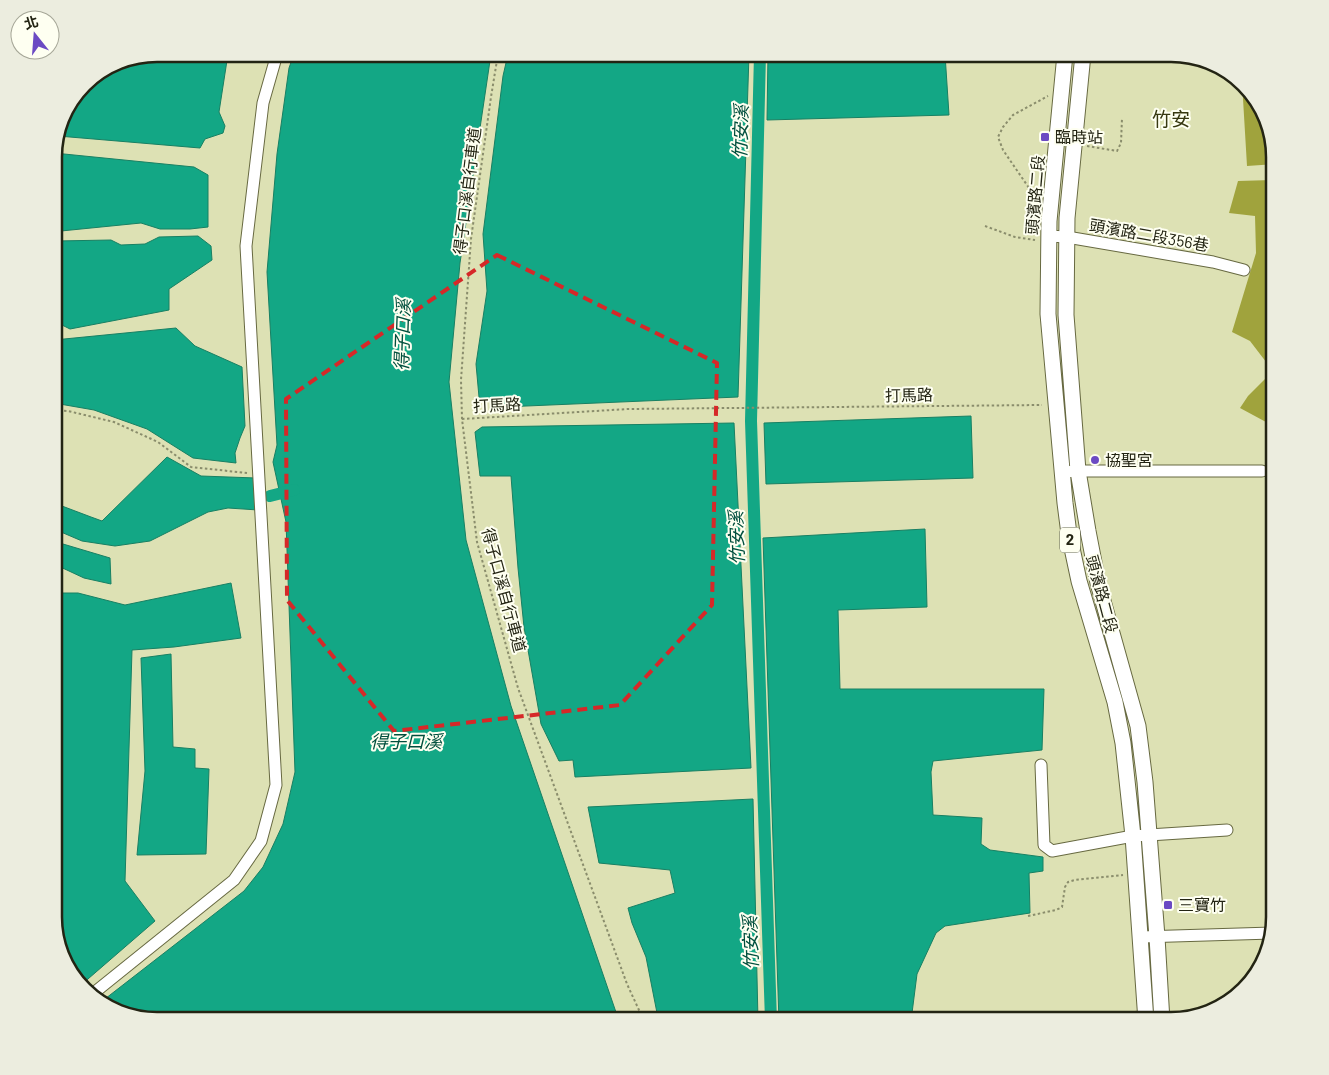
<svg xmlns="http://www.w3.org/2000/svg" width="1329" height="1075" font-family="Barlow,'Noto Sans TC',sans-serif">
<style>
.forest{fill:#a0a33d}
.water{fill:#13a785;stroke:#188063}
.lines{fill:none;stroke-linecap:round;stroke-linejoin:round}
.canal{stroke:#13a785;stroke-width:12}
.minor-casing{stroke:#676941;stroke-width:13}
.major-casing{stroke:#676941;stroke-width:17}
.path{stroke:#8a8d6c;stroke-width:2;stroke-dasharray:2.5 2.5;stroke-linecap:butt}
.minor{stroke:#fff;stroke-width:11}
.major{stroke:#fff;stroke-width:15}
.marked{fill:none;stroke:#d62828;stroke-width:4;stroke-dasharray:10 6;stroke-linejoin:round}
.poi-dot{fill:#6b4ac3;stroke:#fefff1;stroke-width:2}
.labels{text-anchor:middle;stroke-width:4;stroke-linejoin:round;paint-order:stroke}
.shield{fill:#fefff1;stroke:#656656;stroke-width:1}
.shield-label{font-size:15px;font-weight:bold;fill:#232413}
.poi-label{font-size:16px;fill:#232413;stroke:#fefff1;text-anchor:start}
.street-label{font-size:16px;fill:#232413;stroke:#fefff1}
.water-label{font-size:18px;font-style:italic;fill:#014f3d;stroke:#fefff1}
.quarter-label{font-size:19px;fill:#373810;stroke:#fefff1}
.rim{fill:none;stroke:#232413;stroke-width:2.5}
</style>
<rect width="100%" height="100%" fill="#dde1b4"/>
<path class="forest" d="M1242,82L1265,112L1275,157V164L1247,166Z
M1275,180V427L1240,408L1248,396L1273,371L1250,341L1232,332L1256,253L1255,216L1229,213L1238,181Z
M1275,437V660L1267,547Z"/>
<path class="water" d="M158,54H228L219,112L225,126L223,133L205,139L200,148L58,136L64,112L89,80L118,62Z
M294,54H491L460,263L449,382L466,540L511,706L619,1021H157L124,1016L101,1002L244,891L263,867L283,824L295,772L286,522L273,462L277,445L267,272L277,154L289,68Z
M508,54H749L738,397L503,407L479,397L476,364L487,291L483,234L503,76Z
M768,54H945L949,115L767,120Z
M54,153L194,167L208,175V227L190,229H160L141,223L61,231L54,228Z
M198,236L211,246L212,260L169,289V310L70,329L60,324L54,309V243L56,241L111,240L121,245L145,244L159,237Z
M176,328L195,346L242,367L245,426L240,438L235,453L236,463L193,458L147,429L94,410L54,403V340Z
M971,416L973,478L766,484L764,423Z
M734,423L751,768L575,777L573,760L559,761L541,724L524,627L518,568L511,476H480L475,432L482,427Z
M167,457L201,476L256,478L258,510L228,508L208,512L150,541L115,546L82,541L54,529V503L91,517L102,521Z
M925,529L927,607L838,610L840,689H1044L1042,750L933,761L931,772L933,815L982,818L981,844L990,850L1043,857V871L1029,873L1030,913L945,926L936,933L917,974L911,1021H779L763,538Z
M54,540L63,544L110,558L111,584L84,578L54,564Z
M231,583L241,638L174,647L132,650L125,881L155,921L81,985L64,963L54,924V593H78L125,605Z
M171,654L173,747L195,749V768L209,769L206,854L137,855L145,771L141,658Z
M753,799L758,1021H664L658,1018L646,957L632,923L628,908L675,893L670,870L599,863L588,807Z"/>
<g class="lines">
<path class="canal" d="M760,54L751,421L771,1021
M270,496L294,490"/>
<g class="minor-casing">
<path id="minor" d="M1048,236L1067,237L1213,262L1244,270
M1063,472L1078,471H1262
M1041,765L1044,845L1052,851L1133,836L1227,830
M1141,937L1273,933
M90,996L234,880L261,841L276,785L246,246L263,103L277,54
M1073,1021L1161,1016"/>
</g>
<g class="major-casing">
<path id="major" d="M1065,54L1049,221L1048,314L1065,503L1069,534L1079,581L1115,702L1123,743L1133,836L1146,1021
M1083,54L1067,218L1066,315L1078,471L1088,531L1098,583L1138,726L1145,782L1157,937L1162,1021"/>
</g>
<path class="path" d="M498,54L491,97L471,239L461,380L462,419L477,542L518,688L627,984L644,1021
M1087,146L1117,151L1121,143L1122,118
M1040,187L1032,192L1029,188L1003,150L998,137L1003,127L1013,115L1048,96
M985,226L1015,237L1035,240
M54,410L68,411L114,422L158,442L191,467L247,473
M462,419L628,409L1042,405
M1028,916L1056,910L1062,907L1065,887L1068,882L1075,880L1123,875"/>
<use href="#minor" class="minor"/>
<use href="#major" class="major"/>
</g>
<path class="marked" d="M497,255L717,363L712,605L620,705L394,731L287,600L286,399Z"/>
<g class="poi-dot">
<rect x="1040" y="132" width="10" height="10" rx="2.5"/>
<circle cx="1095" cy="460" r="5"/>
<rect x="1163" y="900" width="10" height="10" rx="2.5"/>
</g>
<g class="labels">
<rect class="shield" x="1060" y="527.5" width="20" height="25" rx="4"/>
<g class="shield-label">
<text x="1070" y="545">2</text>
</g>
<g class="poi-label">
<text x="1055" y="143">臨時站</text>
<text x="1105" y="466">協聖宮</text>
<text x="1178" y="911">三寶竹</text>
</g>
<g class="street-label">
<text transform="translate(467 191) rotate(-83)" y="6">得子口溪自行車道</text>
<text transform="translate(1035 195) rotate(-85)" y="6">頭濱路二段</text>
<text transform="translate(1149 235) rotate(10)" y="6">頭濱路二段356巷</text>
<text transform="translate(909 395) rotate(-1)" y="6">打馬路</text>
<text transform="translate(497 405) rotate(-3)" y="6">打馬路</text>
<text transform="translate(504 590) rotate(75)" y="6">得子口溪自行車道</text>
<text transform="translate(1102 594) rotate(75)" y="6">頭濱路二段</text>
</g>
<g class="water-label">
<text transform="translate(741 132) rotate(-88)" y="6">竹安溪</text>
<text transform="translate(403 335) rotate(-88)" y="6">得子口溪</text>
<text transform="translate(737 538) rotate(-92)" y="6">竹安溪</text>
<text x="406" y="748">得子口溪</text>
<text transform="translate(751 943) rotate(-92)" y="6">竹安溪</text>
</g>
<g class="quarter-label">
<text x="1171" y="126">竹安</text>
</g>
</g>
<path d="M0 0H1329V1075H0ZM157 62H1171A95 95 0 0 1 1266 157V917A95 95 0 0 1 1171 1012H157A95 95 0 0 1 62 917V157A95 95 0 0 1 157 62Z" fill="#eceddf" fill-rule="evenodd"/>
<path class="rim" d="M157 62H1171A95 95 0 0 1 1266 157V917A95 95 0 0 1 1171 1012H157A95 95 0 0 1 62 917V157A95 95 0 0 1 157 62Z"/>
<g transform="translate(35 35) rotate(343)"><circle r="24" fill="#fefff1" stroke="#a6a798"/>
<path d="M0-4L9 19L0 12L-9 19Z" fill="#6b4ac3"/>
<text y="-8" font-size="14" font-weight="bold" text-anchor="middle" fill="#232413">北</text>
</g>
</svg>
